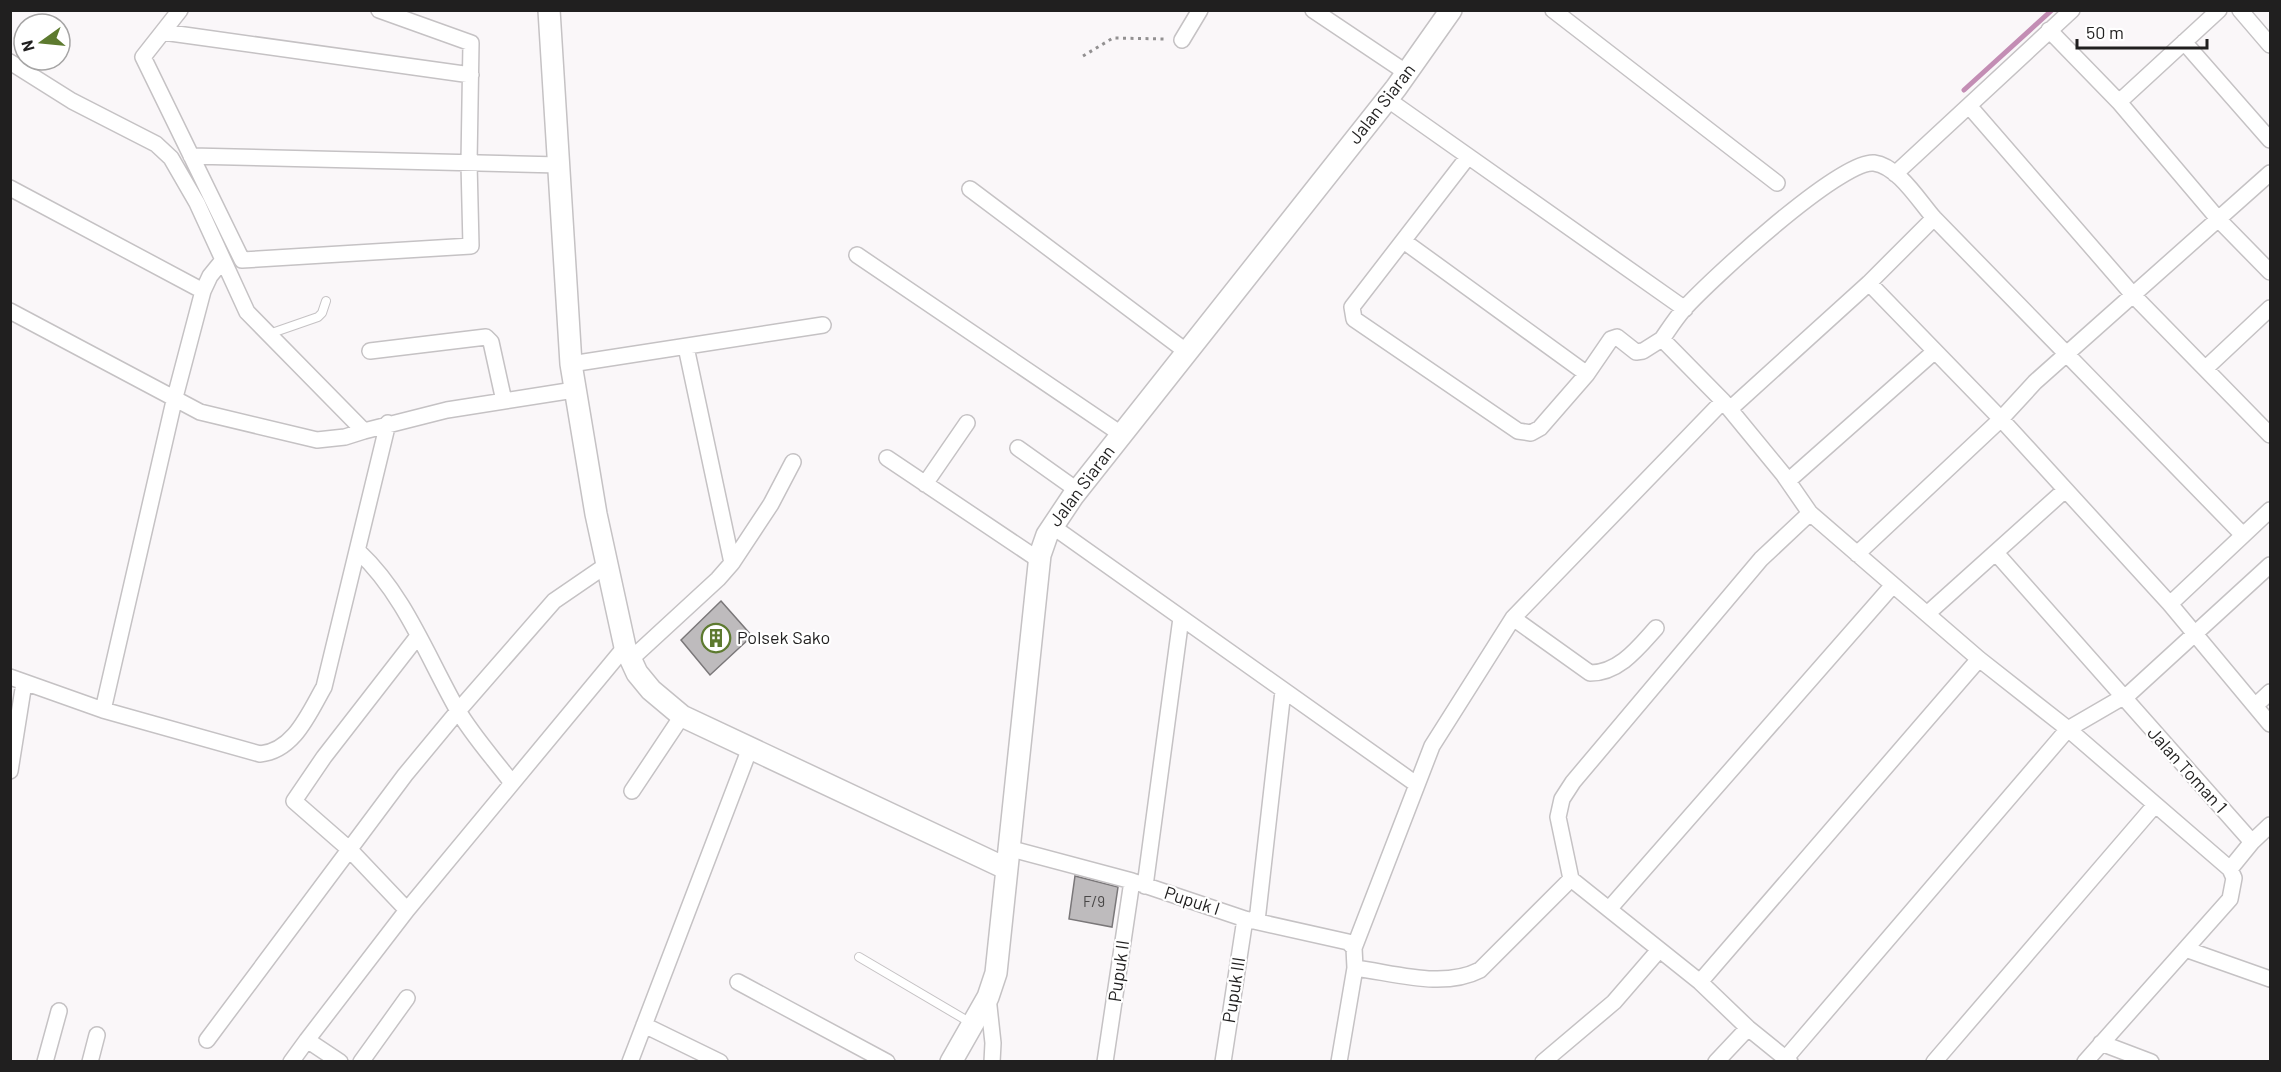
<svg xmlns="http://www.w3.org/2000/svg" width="2281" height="1072" font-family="Barlow,sans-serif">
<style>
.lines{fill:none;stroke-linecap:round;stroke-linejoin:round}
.stream{stroke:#c38db4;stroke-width:5}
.building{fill:#bebbbd;stroke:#7a7779;stroke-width:1.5}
.lane-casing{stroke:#c5c2c4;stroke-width:10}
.street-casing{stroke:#c5c2c4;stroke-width:18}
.secondary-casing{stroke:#c5c2c4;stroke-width:24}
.path{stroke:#929091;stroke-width:3;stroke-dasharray:3 4.5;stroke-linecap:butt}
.lane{stroke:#fff;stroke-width:8}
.street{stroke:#fff;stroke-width:15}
.secondary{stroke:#fff;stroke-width:21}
.labels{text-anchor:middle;stroke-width:4.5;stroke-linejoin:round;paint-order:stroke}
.number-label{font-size:15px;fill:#484646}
.street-label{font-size:18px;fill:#201f1f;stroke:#fff}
.poi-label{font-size:18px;fill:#201f1f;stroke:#fff;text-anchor:start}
</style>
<rect width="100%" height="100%" fill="#faf7f9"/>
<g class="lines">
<path class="stream" d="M1964,90L2052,10"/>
</g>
<path class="building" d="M721,601L752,636L710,675L681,640Z
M1075,876L1118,887L1112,927L1069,919Z"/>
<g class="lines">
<g class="lane-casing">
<path id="lane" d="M269,334L318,317L322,313L326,301
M859,957L971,1023"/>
</g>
<g class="street-casing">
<path id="street" d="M180,10L143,57L242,260L471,246L469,163L471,43L379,10
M1313,10L1407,73
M1553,10L1777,183
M2240,10L2270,45
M2049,30L2119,102L2219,220L2270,272
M163,32L471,75
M1182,40L1200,10
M2184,42L2270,140
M10,62L72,101L156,144L171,158L197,203L247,312L364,431L447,410L574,390
M1387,99L1685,309
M2119,102L2219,10
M1970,107L2134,296L2270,435
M191,156L559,165
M1467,158L1352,307L1354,319L1518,431L1531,433L1540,428L1587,374L1611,339L1617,337L1636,352L1643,351L1662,339
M1895,174L2072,10
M10,188L203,291
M970,189L1187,352
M1405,242L1587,374
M857,255L1121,434
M1869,283L2001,419L2170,604L2270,724
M10,311L200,412L317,440L345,437L364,431
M370,351L486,337L491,342L504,401
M571,364L823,325
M2206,368L2270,308
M1730,409L1869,283L1934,218
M1018,448L1077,490
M887,458L1039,560
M1788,481L1935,351
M925,484L967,423
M1052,526L1416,784
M359,552C404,594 427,656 457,709C472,735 494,759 512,783
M1996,553L2252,842
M1857,554L2001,419L2035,382L2270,173
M732,563L771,504L793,462
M2170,604L2270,510
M1927,614L2065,490
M1513,618L1590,673C1619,673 1638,648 1656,628
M630,660L718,579L732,563L686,347
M10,677L103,710L260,754C294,751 309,713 324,687L388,423
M2255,706L2270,692
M103,710L174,401L203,291L210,276L223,260
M10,771L24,683
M632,791L682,716
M1008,848L1132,881L1245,919L1348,942L1354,948L1355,968L1339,1062
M2230,869L2252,842L2270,825
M1145,886L1181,618
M1610,908L1893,585
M407,910L350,850L294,801L324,757L418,636
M1257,921L1283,691
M1354,948L1432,746L1513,618L1723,401
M2188,950L2270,979
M1355,968C1395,973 1443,989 1480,970L1571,879
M738,982L887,1062
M1700,982L1979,659
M988,997L993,1043L992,1062
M644,1025L720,1062
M207,1040L405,775L458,711L554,601L608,564
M2101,1043L2151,1062
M1786,1058L2068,729L2130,693L2270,565
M45,1062L59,1011
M90,1062L97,1035
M291,1062L307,1040
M340,1062L307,1040L407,910L625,647
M361,1062L407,998
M630,1062L750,748
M1105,1062L1132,881
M1223,1062L1245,919
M1543,1062L1614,1002L1659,950
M1716,1062L1748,1028
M1790,1062L1748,1028L1700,982L1571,879L1558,817L1562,799L1573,782L1761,559L1810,513
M1934,1062L2155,805
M2085,1062L2230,899L2234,878L2230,869L2068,729L1979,659L1810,513L1783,474L1723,401L1662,339C1669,329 1676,318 1684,309C1709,281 1841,159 1874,163C1898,166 1919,201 1934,218L2242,534"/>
</g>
<g class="secondary-casing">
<path id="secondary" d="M549,10L571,364L596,514L625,647L637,673L651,690L682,716L1005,868
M951,1062L988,997L996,973L1040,555L1047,535L1073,496L1396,88L1451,10"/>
</g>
<path class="path" d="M1083,56L1113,38L1166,39"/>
<use href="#lane" class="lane"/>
<use href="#street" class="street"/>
<use href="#secondary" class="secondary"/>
</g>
<defs>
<g id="building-ring" transform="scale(1.5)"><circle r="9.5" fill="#fff" stroke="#5d7a2f" stroke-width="1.5"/><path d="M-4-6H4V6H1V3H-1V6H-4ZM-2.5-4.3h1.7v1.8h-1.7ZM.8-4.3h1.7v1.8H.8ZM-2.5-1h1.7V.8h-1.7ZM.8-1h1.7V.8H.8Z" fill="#5d7a2f"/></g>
</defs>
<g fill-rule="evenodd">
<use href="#building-ring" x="716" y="638"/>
</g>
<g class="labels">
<g class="number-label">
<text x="1094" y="907">F/9</text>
</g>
<g class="street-label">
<text transform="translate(1382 104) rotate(-52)" y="6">Jalan Siaran</text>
<text transform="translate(1082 486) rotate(-53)" y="6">Jalan Siaran</text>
<text transform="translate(2187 770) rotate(48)" y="6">Jalan Toman 1</text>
<text transform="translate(1192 901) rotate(18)" y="6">Pupuk I</text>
<text transform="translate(1119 971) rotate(-82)" y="6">Pupuk II</text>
<text transform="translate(1234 990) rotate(-81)" y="6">Pupuk III</text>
</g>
<g class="poi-label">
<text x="737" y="644">Polsek Sako</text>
</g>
</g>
<rect width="2281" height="1072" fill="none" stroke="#201f1f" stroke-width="24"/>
<g transform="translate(42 42) rotate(255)"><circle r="28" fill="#ffffff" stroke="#a6a5a5" stroke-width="1.5"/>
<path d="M0-4.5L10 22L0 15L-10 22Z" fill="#5d7a2f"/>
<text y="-9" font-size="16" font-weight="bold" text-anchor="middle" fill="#201f1f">N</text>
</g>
<path d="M2077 39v9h130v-9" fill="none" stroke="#201f1f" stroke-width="3"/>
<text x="2086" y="39" font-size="18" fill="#201f1f" stroke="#ffffff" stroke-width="4.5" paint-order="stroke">50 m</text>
</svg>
